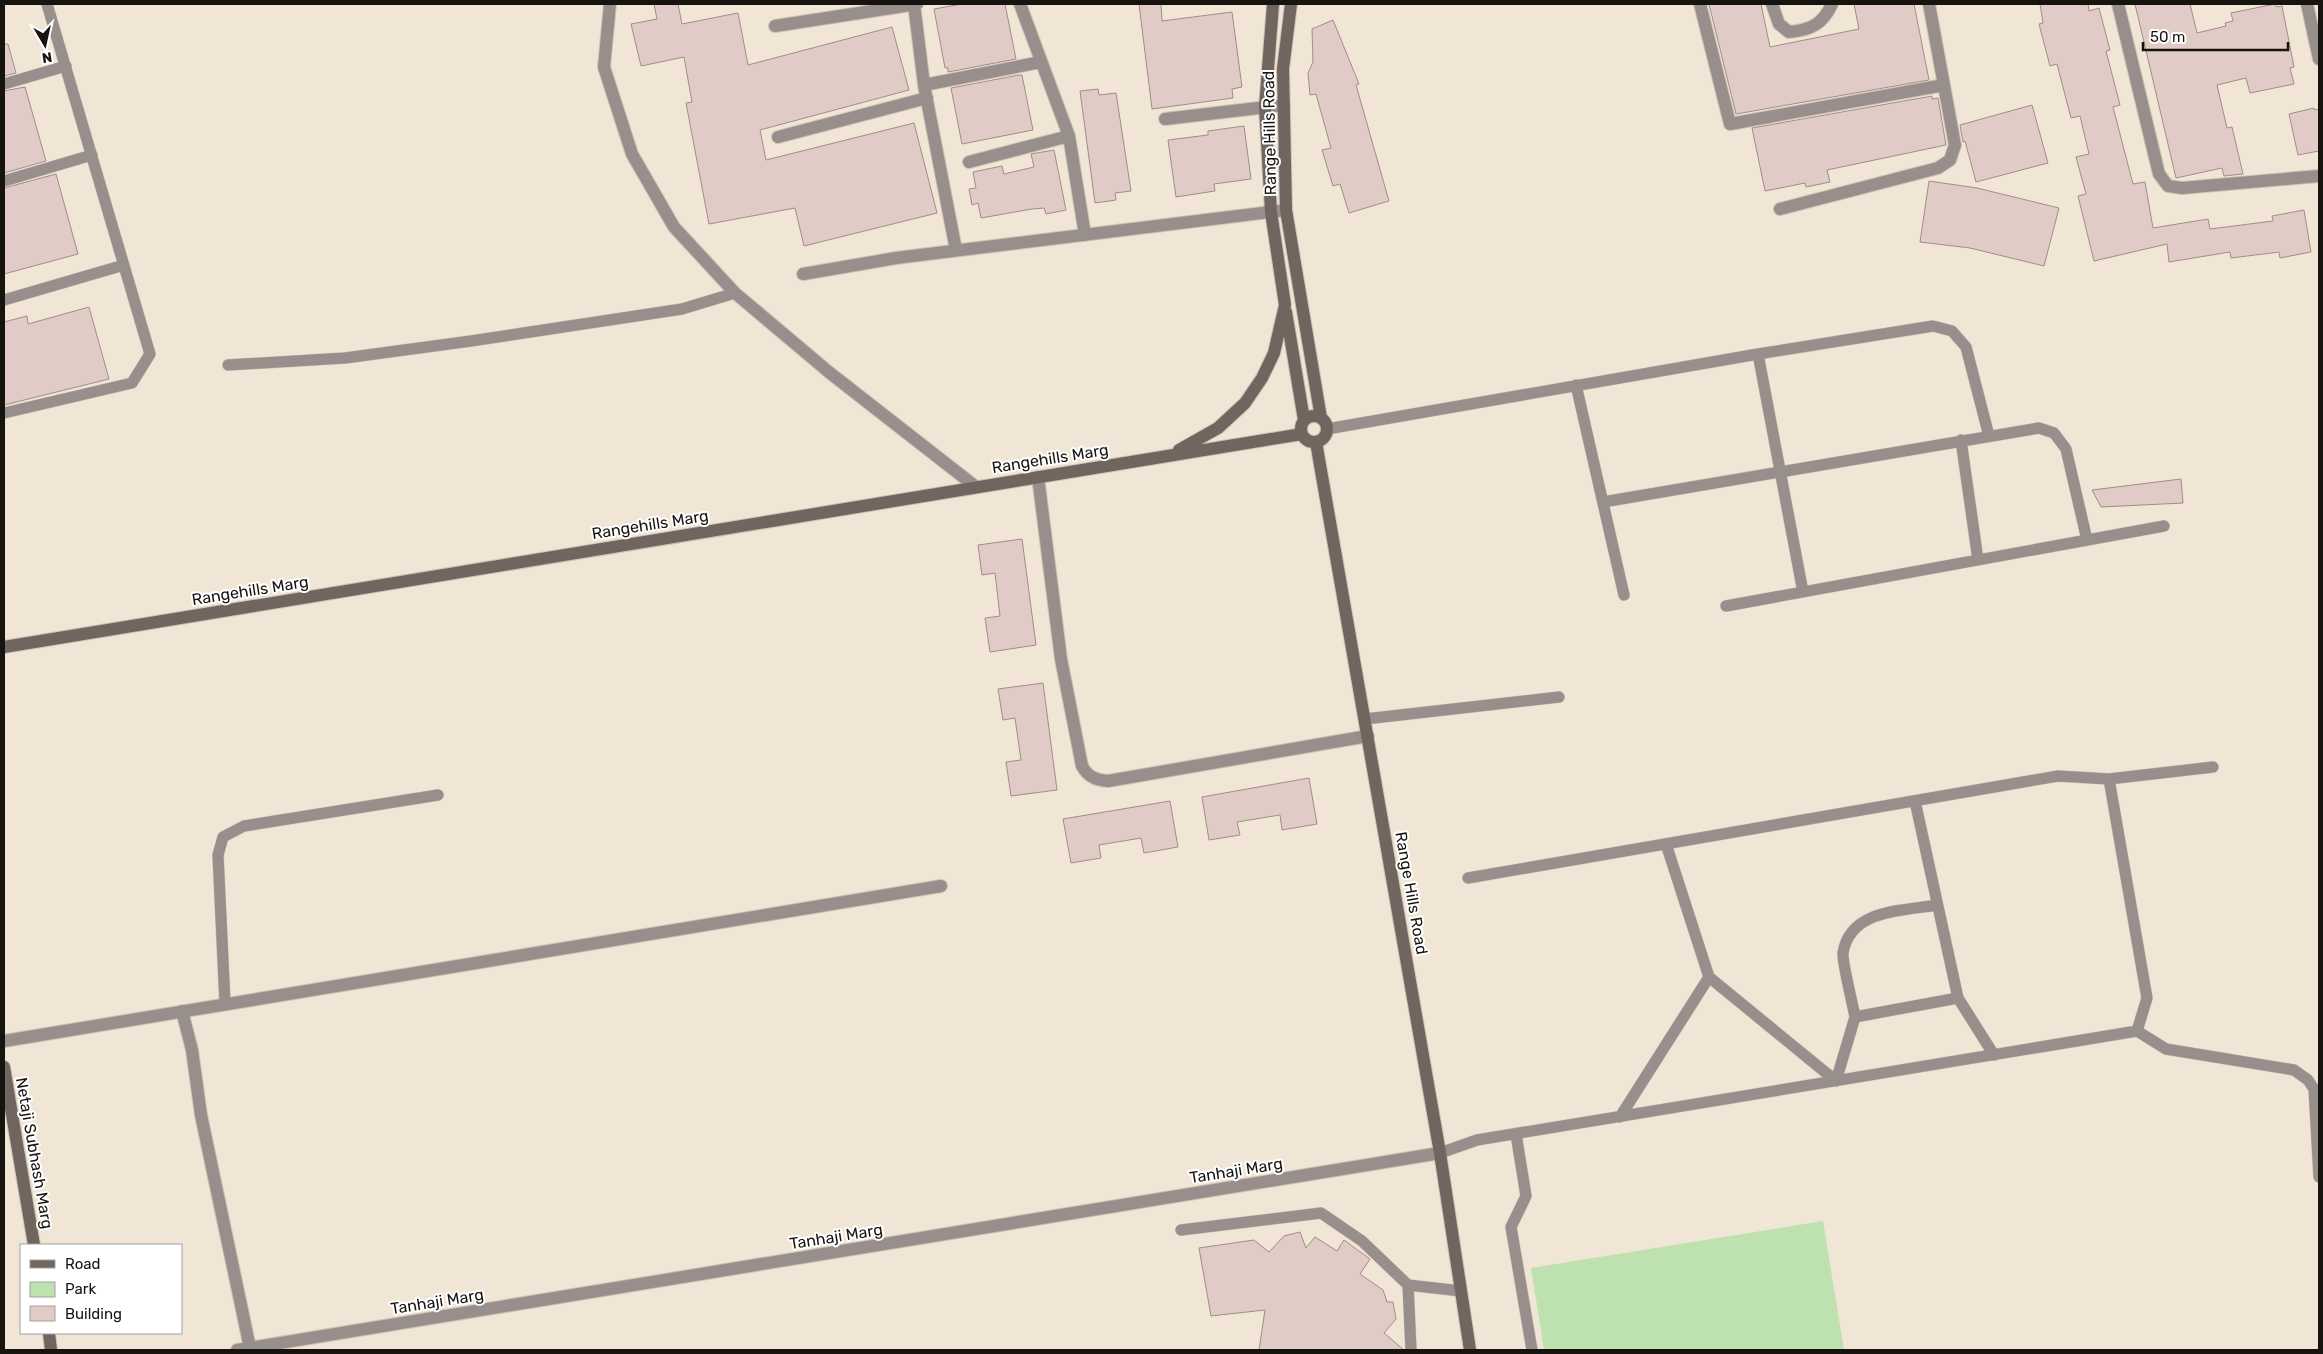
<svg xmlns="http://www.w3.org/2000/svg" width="2323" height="1354" font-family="Rubik,sans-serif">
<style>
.green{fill:#bde2af}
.building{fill:#e1cbc6;stroke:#a18d88}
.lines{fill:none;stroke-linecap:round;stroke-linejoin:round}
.lane-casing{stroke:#cec3b5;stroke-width:12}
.street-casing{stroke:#cec3b5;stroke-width:14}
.secondary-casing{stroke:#cec3b5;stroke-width:14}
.lane{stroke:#988f8c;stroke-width:11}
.street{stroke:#988f8c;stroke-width:12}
.secondary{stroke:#716560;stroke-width:12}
.labels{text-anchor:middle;stroke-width:4;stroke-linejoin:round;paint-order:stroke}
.street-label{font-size:16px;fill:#17130e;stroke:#fff}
</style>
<rect width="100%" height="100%" fill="#f1e5d5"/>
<path class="green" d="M1823,1221L1844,1350H1544L1531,1268Z"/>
<path class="building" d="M654,4H678L682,24L738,13L748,65L892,27L909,90L760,130L766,160L914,123L937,213L804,246L795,208L709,224L686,103L692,102L684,57L641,66L631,24L657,19Z
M962,4H1005L1016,59L948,72V68H945L934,9Z
M1139,4H1161L1162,21L1232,12L1242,87L1232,89L1233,98L1152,109Z
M1709,4H1761L1770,47L1859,29L1854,4H1914L1929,80L1736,114Z
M2040,4H2088L2089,11L2099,8L2110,50L2106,51L2120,105L2113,107L2133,184L2145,182L2153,228L2208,219L2210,229L2273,221L2272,216L2304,210L2311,252L2280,258L2279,252L2231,258L2230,252L2169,262L2167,244L2094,261L2078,196L2086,194L2076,157L2089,154L2080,116L2071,118L2057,64L2050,66L2039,24L2043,23Z
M2135,4H2190L2197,33L2226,26L2225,23L2233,21L2231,13L2275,4L2277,7L2282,6L2294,67L2290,68L2294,84L2250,93L2246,78L2217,85L2227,128L2232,127L2243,174L2224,176L2222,168L2176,178Z
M1333,20L1359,84L1356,85L1389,201L1349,213L1340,184L1333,186L1322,150L1331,148L1316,94L1310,95L1308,73L1313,62L1312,29Z
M4,44H8L16,73L4,76Z
M1019,75H1022L1033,130L962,144L951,88Z
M25,87L46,161L4,173V91Z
M1098,89L1099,95L1116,93L1131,191L1115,193L1116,200L1095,203L1080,91Z
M1932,96V99L1938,98L1946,145L1827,170L1830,182L1806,187L1805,183L1765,191L1752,128Z
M2032,105L2048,163L1976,182L1965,141L1963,142L1960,125Z
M2314,108V110L2319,109V151L2298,155L2289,114Z
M1244,126L1251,179L1214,184L1215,191L1176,197L1168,140L1208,135V131Z
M1054,150L1066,210L1046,214L1044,208L1032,209L981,218L978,203L972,205L969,189L976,188L973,172L1002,166L1004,174L1034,167L1031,154Z
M56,174L78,254L4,274V188Z
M1929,181L1977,188L2059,208L2044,266L1970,248L1920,242Z
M89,307L109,379L4,405V322L27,316L28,324Z
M2181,479L2183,503L2101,507L2092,490Z
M1022,539L1036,645L990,652L985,618L1000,616L995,573L982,575L978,545Z
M1043,683L1057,790L1011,796L1006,762L1021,760L1015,718L1003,720L998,689Z
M1309,778L1317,824L1282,830L1280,815L1237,822L1240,835L1209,840L1202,797Z
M1170,801L1178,847L1144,853L1141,838L1099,845L1101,858L1071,863L1063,819Z
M1300,1232L1306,1248L1315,1237L1337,1251L1344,1240L1370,1259L1360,1274L1383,1290L1387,1302H1393L1396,1319L1384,1333L1404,1350H1259L1265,1310L1211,1316L1199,1248L1254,1240L1269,1252L1284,1236Z"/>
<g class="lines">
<g class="lane-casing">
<path id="lane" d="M4,84L66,66
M4,181L92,155
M4,300L124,265
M1758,354L1803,592
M228,365L345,358L471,341L682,309L735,293
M1576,385L1624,595
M4,413L132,383L150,354L47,4
M1327,429L1758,354L1933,326L1952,331L1966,347L1989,436
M1961,440L1978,560
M1603,502L2039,428L2054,433L2066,449L2087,540
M1726,606L2164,526
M1365,719L1559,697
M2109,779L2147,998L2137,1031
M1915,801L1958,998L1994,1055
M1666,844L1709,977L1836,1081L1855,1017L1958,998
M1468,878L2058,776L2109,779L2213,767
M225,1003L218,855L223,837L244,826L438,795
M1855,1017C1853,1005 1842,962 1843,953C1850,909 1903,911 1937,905
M1620,1117L1709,977
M1516,1134L1526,1196L1511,1227L1532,1350
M1440,1153L1477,1140L2137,1031L2166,1049L2294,1070L2308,1080L2314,1089L2319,1177
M1181,1230L1321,1213L1362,1241L1408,1285L1461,1291
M1408,1285L1411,1350"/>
</g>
<g class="street-casing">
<path id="street" d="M610,4L604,67L632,154L674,227L735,293L830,373L976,487
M914,4L924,85L956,250
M1020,4L1069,136L1085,235
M1700,4L1730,124L1944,85
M1772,4L1779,24L1789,32C1811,30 1823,24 1832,4
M2118,4L2159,174L2168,186L2182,188L2319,176
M2307,4L2319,59
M775,26L917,4
M924,85L1041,62
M1165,119L1284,105
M778,137L927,98
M969,162L1069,136
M1780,209L1938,168L1950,160L1955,145L1929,4
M803,274L896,258L1286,210
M1038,477L1061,659L1082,766C1088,777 1096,780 1108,781L1368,736
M182,1011L192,1050L201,1115L250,1348
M4,1041L941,886
M237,1350L1440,1153"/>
</g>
<g class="secondary-casing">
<path id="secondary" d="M1291,4L1283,69L1286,210L1321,418
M1286,312L1304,420
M1301 429a13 13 0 1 1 26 0a13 13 0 1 1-26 0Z
M1316,442L1440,1153L1470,1350
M1179,450L1218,428L1245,403L1262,378L1274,353L1285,305L1271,212L1265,107L1273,4
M4,647L1302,434
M4,1067L34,1245
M49,1333L51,1350"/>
</g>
<use href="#lane" class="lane"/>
<use href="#street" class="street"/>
<use href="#secondary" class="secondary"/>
</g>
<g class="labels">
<g class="street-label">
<text transform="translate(1269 133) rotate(-91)" y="6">Range Hills Road</text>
<text transform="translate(1050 458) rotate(-9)" y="6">Rangehills Marg</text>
<text transform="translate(650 524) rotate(-9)" y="6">Rangehills Marg</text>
<text transform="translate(250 590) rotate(-9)" y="6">Rangehills Marg</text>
<text transform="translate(1412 893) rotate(80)" y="6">Range Hills Road</text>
<text transform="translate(35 1153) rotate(80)" y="6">Netaji Subhash Marg</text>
<text transform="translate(1236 1170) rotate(-9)" y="6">Tanhaji Marg</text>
<text transform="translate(836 1236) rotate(-9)" y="6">Tanhaji Marg</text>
<text transform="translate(437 1301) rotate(-9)" y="6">Tanhaji Marg</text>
</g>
</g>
<rect width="2323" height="1354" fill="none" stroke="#17130e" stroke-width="10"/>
<rect x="20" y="1244" width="162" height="90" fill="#ffffff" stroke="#a2a19f"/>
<rect x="30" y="1260" width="25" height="8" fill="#716560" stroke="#a2a19f"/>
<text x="65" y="1269" font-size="15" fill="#17130e">Road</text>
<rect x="30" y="1282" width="25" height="15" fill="#bde2af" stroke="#a2a19f"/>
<text x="65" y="1294" font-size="15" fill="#17130e">Park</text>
<rect x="30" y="1306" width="25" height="15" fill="#e1cbc6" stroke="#a2a19f"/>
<text x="65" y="1319" font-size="15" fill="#17130e">Building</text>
<g transform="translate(45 45) rotate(171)" stroke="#ffffff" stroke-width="4" paint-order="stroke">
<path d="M0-4L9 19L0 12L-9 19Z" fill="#17130e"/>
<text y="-8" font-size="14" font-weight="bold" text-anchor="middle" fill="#17130e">N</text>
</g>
<path d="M2143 42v8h145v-8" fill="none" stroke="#17130e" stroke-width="2.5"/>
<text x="2150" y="42" font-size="15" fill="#17130e" stroke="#ffffff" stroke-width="4" paint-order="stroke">50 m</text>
</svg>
